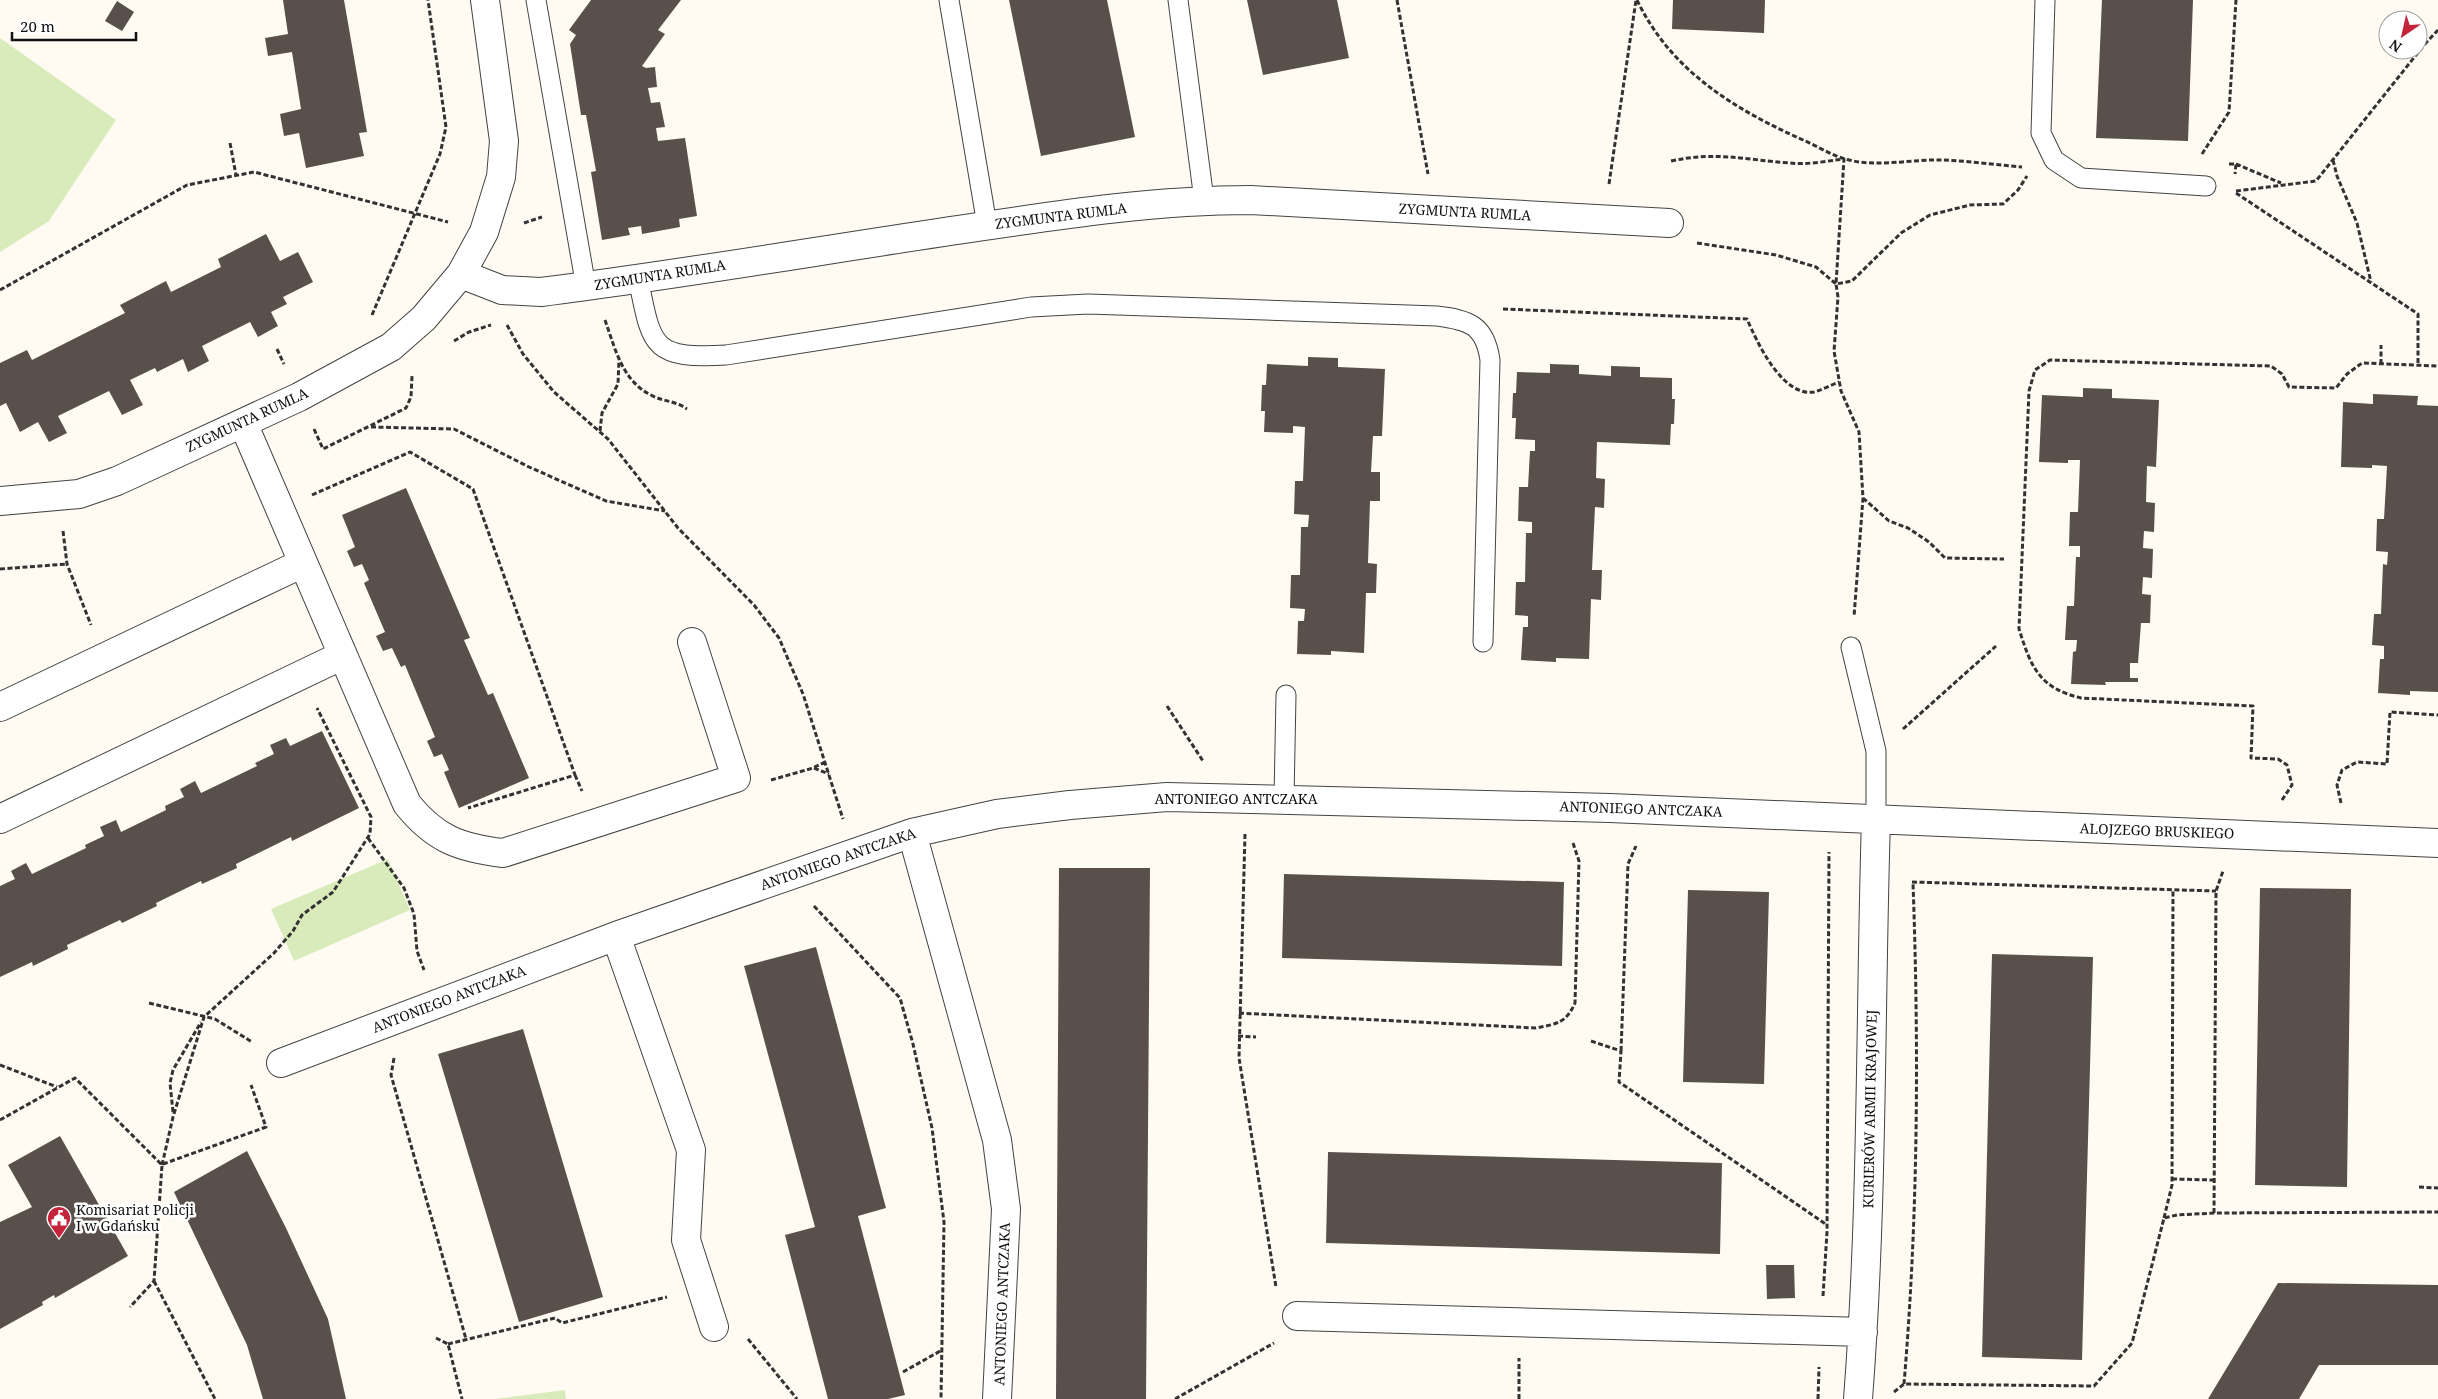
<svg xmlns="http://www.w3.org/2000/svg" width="2438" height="1399" font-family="'Noto Serif',serif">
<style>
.green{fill:#d9ebbb}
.building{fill:#59504c}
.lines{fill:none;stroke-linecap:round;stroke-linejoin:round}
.lane-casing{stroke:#434343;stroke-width:21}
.street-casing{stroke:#434343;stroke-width:30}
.path{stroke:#323232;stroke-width:3;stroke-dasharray:5 2.5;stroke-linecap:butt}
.lane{stroke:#fff;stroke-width:19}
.street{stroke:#fff;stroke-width:28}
.labels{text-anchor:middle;stroke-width:5;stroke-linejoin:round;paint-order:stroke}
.street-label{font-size:14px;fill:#101010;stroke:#fff}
.poi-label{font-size:14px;fill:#101010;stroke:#fff;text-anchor:start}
</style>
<rect width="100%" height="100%" fill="#fffbf3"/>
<path class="green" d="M0,38L116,120L49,221L0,252Z
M388,859L410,910L294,961L271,909Z
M565,1390L566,1399H495Z"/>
<path class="building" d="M283,0H344L367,132L359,133L364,156L306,168L299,133L284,136L280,114L301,109L292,52L268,56L265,38L288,34Z
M591,0H681L658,30L665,34L642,66L646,68L655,67L657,87L648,88L651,103L660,102L665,127L656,128L658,141L685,138L697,216L679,219L680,227L642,234L641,226L628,228L630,235L602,240L591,172L596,171L586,115H581L570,44L576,35L569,30Z
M1009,0H1107L1135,137L1041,156Z
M1247,0H1337L1349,58L1263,75Z
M1673,0H1765L1764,33L1672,29Z
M2102,0H2193L2188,141L2096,138Z
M117,1L134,12L122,31L105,21Z
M266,234L280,261L298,252L313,282L283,297L287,304L271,312L278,326L258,337L250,322L202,346L209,361L188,372L183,359L157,372L155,368L130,380L143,405L122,415L109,391L58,416L67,433L49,442L38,422L20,432L6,403L0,406V363L27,350L32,360L125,313L120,305L166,281L171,292L221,267L218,259Z
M1308,357L1338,358V367L1385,369L1382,436H1373L1371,472H1380V501H1370L1368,563L1377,564L1376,593H1366L1364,653L1331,651V655L1297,654L1298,621H1304L1305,609L1290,608L1291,575H1300L1301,527H1308L1309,515L1294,514L1295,481H1303L1305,427L1293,426V433L1264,432L1265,411H1261L1262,385H1266L1267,364L1308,366Z
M1550,364L1579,365V374L1611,376V366L1640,367V377L1672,378V399H1675L1674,424H1671L1670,445L1597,442L1596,478L1605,479L1604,508L1595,507L1592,570H1602L1601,600L1591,599L1589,659L1556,658V662L1521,660L1523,627H1528V616L1515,615L1516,582H1525L1526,533H1532V522L1518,521L1519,487H1528L1530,451H1535V440L1515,439L1516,418H1512L1513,393H1516L1517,372L1550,373Z
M2083,388L2112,389V398L2159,400L2156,467L2147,466L2146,502L2155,503L2154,532L2144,531L2143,548L2153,549L2152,578L2143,577L2142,594L2151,595L2150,623H2141L2138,663H2130V678H2138V682H2105L2106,685L2071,684L2073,652L2076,651L2077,640H2065L2067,606H2074L2076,557H2080V546H2069L2070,512H2078L2080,460H2068V463L2039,462L2042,395L2083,397Z
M2373,394L2418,396L2417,405L2438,406V692L2410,691V695L2378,693L2380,659H2384V646L2372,645L2374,614H2381L2383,564L2387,565L2388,552L2376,551L2377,519H2384L2387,466L2372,465V468L2341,467L2343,402L2373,404Z
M406,488L470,638L464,640L488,695L493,693L529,778L459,808L444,772L449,770L442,754L434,757L427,741L435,737L405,665L401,667L392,648L383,651L376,636L385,632L364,583L369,580L362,564L354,567L347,551L355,547L342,515Z
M322,731L359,808L292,841L291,837L236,864L237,868L202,884L201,881L156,903L157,906L122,923L120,920L67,945L68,949L33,966L32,962L0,977V886L15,879L11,871L26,863L32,874L86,848L85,845L104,836L100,827L116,820L121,832L166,810L165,806L184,797L180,789L195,781L201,793L257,766L255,763L274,754L270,745L286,738L290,746Z
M1059,868H1150L1146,1399H1056Z
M1284,874L1564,882L1562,966L1282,958Z
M2260,888L2351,889L2347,1187L2255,1185Z
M1688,890L1769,892L1764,1084L1683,1082Z
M816,947L886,1208L858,1216L905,1395L888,1399H828L785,1235L815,1227L744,966Z
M1992,954L2093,957L2082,1360L1982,1357Z
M523,1029L603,1297L519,1322L438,1054Z
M60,1136L128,1256L55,1298L54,1295L42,1302L43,1305L0,1329V1222L32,1207L8,1165Z
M247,1151L286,1228L328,1319L346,1399H263L247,1345L174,1192Z
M1328,1152L1722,1163L1720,1254L1326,1243Z
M1766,1265H1794L1795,1298L1767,1299Z
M2278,1283L2438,1285V1365H2319L2299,1399H2208Z"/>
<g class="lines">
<g class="lane-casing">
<path id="lane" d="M536,0L586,287
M949,0L987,225
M1178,0L1204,200
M2045,0L2041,133L2054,160L2081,178L2206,186
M638,278C652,347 651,359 726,355L1031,307L1088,304L1437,316C1469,320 1485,325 1490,360L1483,642
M1851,647L1876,751V819
M1284,799L1286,695"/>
</g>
<g class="street-casing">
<path id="street" d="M461,274L502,290L541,292C676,275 810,252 944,232C1046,217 1148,200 1251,200L1669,223
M243,423L407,804C435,839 460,848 503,853L736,778L692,642
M0,501L79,494L117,481L299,397L391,347L424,318L461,274L484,232L501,177L504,141L485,0
M0,707L303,563
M0,819L343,655
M912,833L997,1140L1006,1209L997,1399
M616,936L691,1150L686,1240L714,1327
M281,1063L616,936L912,833L997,814L1070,805L1167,797L1610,808L2438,843
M1297,1316L1863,1332
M1858,1399C1873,1206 1870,1013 1876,819"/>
</g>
<path class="path" d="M1397,0L1428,174
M1637,0C1671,71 1734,109 1803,140C1817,146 1831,155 1845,159C1876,168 1911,159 1943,160C1969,161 1996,165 2022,167
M230,143L236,175
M2202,154L2229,112L2236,0
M2333,160L2337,176L2357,223L2371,282
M1671,161C1716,151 1746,160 1790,163C1807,165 1827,161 1844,159L1836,284L1838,297L1834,351L1841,391L1859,432L1863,498L1854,617
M2229,164H2236L2235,174
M2236,164L2281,183
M1609,184L1636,0
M2236,191L2316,181L2424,45L2438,30
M2236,193L2418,314V366
M524,223L542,217
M1697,243L1776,255L1816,267L1836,284L1852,281L1901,233L1930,215L1970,205L2003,204L2018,190L2027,176
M0,290L187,185L254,172L448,222
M1503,309L1747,319C1757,342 1782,397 1814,392C1822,390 1831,385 1839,382
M372,315L440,154L446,127L428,0
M605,320C615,348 622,381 651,395C663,402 674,400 687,409
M507,325L523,354L554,392L608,439L678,528L754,605L779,638L803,694L843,819
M454,341L469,332L491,325
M277,349L284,364
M2381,364V345
M371,427L454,429L529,467L606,501L665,511
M314,429L323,449L406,408L411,397L412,376
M600,431L602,413L618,384L619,359
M312,495L410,452L473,489L575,775L468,808
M1863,498L1889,521L1908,528L1929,542L1945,558L2004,559
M63,531L67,564L91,625
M0,569L67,564
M1167,706L1203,761
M1903,729L1996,646
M814,768L829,774
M575,775L582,791
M771,780L813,768L825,762
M2282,800L2292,785L2287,765L2278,759L2251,758L2253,706L2081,698C2039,688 2031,667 2019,629L2029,391L2035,370L2050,360L2271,366L2282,374L2289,387L2336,388L2347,374L2362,363L2438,366
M2341,803L2337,785L2342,770L2357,762L2387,764L2390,712L2438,715
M1245,834L1239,1058L1276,1287
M368,838L404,888L414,914L417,951L424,970
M1912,882L2216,891
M814,906L900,998L913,1044L932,1128L944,1222L941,1399
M149,1003L215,1019L252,1042
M1239,1013L1536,1028C1557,1024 1566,1023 1575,1003L1579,861L1573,843
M1238,1036L1256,1037
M1591,1041L1621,1051L1619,1082L1827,1225
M1621,1051L1628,864L1636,846
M394,1058L391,1075L466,1339
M0,1065L57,1087
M173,1112L170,1083L173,1070L201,1022
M0,1120L75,1078L162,1165L154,1281L130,1307
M163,1164L266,1127L251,1085
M162,1165L173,1117L204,1017L274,953L293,931L302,915L333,892L370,834L371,817L317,708
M2172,1179L2214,1180
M2419,1187L2438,1188
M2214,1213L2216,891L2223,871
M2164,1218L2172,1185L2173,889
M154,1281L215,1399
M1823,1296L1827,1232L1829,852
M436,1338L448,1344L462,1399
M748,1339L797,1399
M448,1344L555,1318L562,1323L667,1297
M903,1372L942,1350
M1904,1384C1918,1217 1919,1050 1913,883
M1894,1392L1904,1384L2094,1386L2132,1343L2164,1218L2177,1215L2214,1213L2438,1212
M1175,1399L1274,1343
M1519,1399V1358
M1818,1399L1819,1367"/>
<use href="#lane" class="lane"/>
<use href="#street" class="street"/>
</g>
<defs>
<g id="civic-pin" transform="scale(1.25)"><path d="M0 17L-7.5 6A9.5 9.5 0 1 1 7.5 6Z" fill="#c5233c" stroke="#fff"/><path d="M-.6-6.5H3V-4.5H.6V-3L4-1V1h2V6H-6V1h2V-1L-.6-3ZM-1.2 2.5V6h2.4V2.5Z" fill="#fff"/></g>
</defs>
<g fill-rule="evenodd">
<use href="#civic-pin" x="59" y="1218"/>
</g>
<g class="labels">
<g class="street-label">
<text transform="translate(1465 212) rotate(3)" y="5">ZYGMUNTA RUMLA</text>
<text transform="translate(1061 216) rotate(-7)" y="5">ZYGMUNTA RUMLA</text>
<text transform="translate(660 275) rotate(-9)" y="5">ZYGMUNTA RUMLA</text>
<text transform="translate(247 420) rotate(-25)" y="5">ZYGMUNTA RUMLA</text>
<text x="1236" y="804">ANTONIEGO ANTCZAKA</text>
<text transform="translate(1641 809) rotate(2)" y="5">ANTONIEGO ANTCZAKA</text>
<text transform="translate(2157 831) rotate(2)" y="5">ALOJZEGO BRUSKIEGO</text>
<text transform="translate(838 859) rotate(-19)" y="5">ANTONIEGO ANTCZAKA</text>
<text transform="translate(449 999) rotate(-21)" y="5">ANTONIEGO ANTCZAKA</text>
<text transform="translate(1870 1109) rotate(-89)" y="5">KURIERÓW ARMII KRAJOWEJ</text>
<text transform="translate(1002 1304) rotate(-88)" y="5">ANTONIEGO ANTCZAKA</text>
</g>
<g class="poi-label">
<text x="76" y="1215">Komisariat Policji<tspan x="76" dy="16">I w Gdańsku</tspan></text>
</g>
</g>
<g transform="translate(2403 35) rotate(214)"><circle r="24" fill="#ffffff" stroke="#9f9f9f"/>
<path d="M0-4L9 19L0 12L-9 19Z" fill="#c5233c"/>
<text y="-8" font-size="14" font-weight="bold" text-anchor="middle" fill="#101010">N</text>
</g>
<path d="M12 32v8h124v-8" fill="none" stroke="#101010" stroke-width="2.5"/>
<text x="20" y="32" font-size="15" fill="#101010" stroke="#ffffff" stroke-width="4" paint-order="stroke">20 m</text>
</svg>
